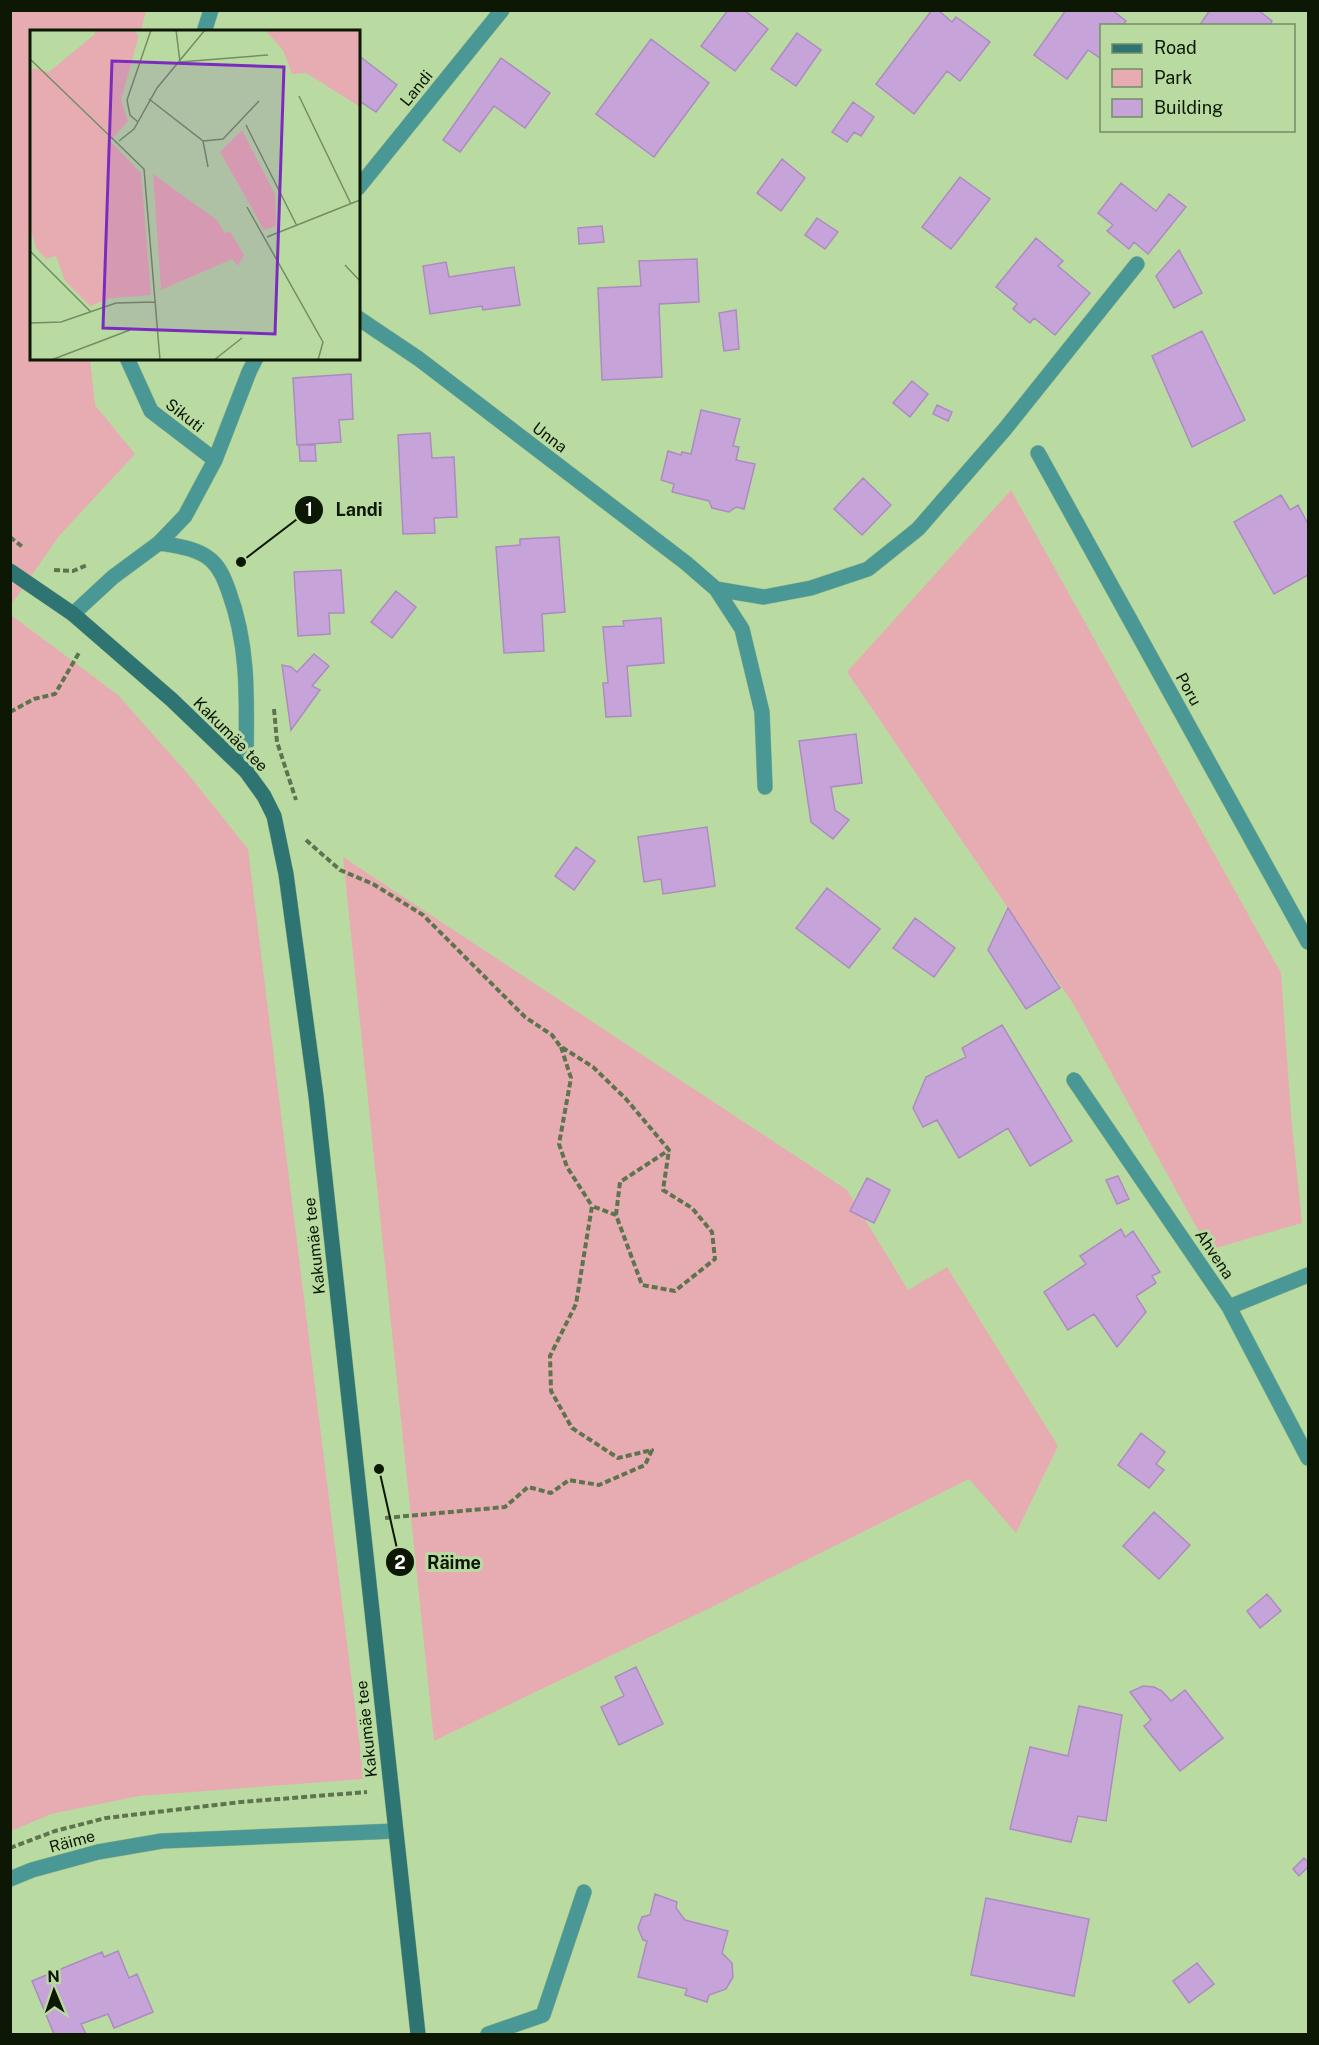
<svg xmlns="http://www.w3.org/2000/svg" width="1319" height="2045" font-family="'Public Sans',sans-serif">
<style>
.green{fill:#e7acb1}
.building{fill:#c6a4da;stroke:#ad8bc0;stroke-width:1.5}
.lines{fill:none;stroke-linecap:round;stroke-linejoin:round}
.lane-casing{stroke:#9ab886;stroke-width:16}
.street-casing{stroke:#9ab886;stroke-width:16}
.secondary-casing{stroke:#9ab886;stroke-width:16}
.path{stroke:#5e744f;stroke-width:4;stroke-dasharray:6 3;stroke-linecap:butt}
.lane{stroke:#4a9896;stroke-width:15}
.street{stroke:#4a9896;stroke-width:15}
.secondary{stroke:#2e7473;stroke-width:15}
.labels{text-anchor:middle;stroke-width:6;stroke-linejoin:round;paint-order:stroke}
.street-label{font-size:16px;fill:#0c1704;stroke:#b9dba2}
.inset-road{fill:none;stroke:#748d63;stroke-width:1.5}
.view{fill:#7b2cbf;fill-opacity:0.15;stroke:#7b2cbf;stroke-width:3}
.inset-edge{fill:none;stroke:#0c1704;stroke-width:3}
.leader{fill:none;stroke:#0c1704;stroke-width:2}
.callout-dot{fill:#0c1704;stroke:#b9dba2;stroke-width:2}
.mark-label{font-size:18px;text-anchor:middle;font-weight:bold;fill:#fff}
.callout-label{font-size:18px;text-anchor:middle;font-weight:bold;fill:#0c1704;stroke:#b9dba2;stroke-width:6;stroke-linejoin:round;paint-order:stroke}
</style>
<rect width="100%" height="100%" fill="#b9dba2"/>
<path class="green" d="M11,11H146L141,31L32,32V358L90,359L95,405L135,454L59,536L11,605Z
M1011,490L1281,973L1291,1115L1302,1223L1209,1250L1074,1005L847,672Z
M11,615L118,695L188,774L248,849L364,1779L139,1796L51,1814L11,1831Z
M343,857L847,1190L908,1290L947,1267L1058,1446L1016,1533L969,1479L714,1606L434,1741Z"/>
<path class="building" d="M728,10H744L768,29L735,71L701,46Z
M932,10H938L952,22L956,17L990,42L960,81L947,71L914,114L876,84Z
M1066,10H1112L1126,21L1123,26H1102V55L1100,58L1088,50L1067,79L1034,55Z
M1210,10H1258L1272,21L1269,26H1199Z
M797,33L821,50L796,86L771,69Z
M651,39L709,83L654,157L596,114Z
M358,55L397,85L376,112L358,100Z
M501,58L550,93L525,128L494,106L460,152L443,140Z
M853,102L874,117L861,136L854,132L847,142L832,132Z
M782,159L805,178L781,211L757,193Z
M960,177L990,199L951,249L922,227Z
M1121,183L1156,211L1169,194L1186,207L1148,254L1134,242L1129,249L1107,231L1113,225L1098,213Z
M817,218L838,232L825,249L805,235Z
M602,226L604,242L579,244L578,228Z
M1036,238L1063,261L1058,266L1090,293L1055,335L1034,318L1030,323L1013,309L1017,304L996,287Z
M1179,250L1202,293L1174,308L1156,276Z
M697,259L699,302L659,304L662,377L602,380L598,288L641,286L639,261Z
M446,262L449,277L514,267L520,305L483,310L482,306L430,314L423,266Z
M736,310L739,349L724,351L719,313Z
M1202,331L1245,420L1192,447L1152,356Z
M351,374L353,419L339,420L341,442L297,445L293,378Z
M912,381L928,394L910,417L893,403Z
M937,405L952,412L948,421L933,414Z
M701,410L740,419L733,446L739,447L736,460L755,464L744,509L736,507L729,512L712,508L709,501L672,492L674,484L661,480L668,451L681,455L682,452L691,454Z
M430,433L432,458L454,457L457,517L434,518L435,533L403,534L398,435Z
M299,445H315L316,461H300Z
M863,478L891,505L862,535L834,509Z
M1281,495L1290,510L1298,505L1308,524V575L1274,594L1234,522Z
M559,537L565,612L542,614L544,651L504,653L496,547L520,545V539Z
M341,570L344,613H329L330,634L298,636L294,572Z
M396,591L416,607L392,638L371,622Z
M661,618L664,663L627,666L631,716L606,717L603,683H608L603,627L624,626L623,621Z
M314,654L329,666L312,686L320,690L291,730L282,665L291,667L297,672Z
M856,734L862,783L831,787L835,810L849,820L833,839L811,822L799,741Z
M707,827L715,886L663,894L661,879L644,882L638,837Z
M576,847L595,861L574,890L555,876Z
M827,888L880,929L849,968L796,928Z
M1008,908L1060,988L1026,1009L988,950Z
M915,918L955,948L934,977L893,948Z
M1002,1025L1072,1141L1030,1166L1008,1128L959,1158L937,1120L923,1127L913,1108L926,1077L966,1057L962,1048Z
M1118,1176L1129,1199L1117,1204L1106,1180Z
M867,1178L890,1190L874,1223L850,1211Z
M1121,1229L1125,1237L1133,1231L1160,1272L1152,1276L1156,1283L1136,1296L1146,1312L1117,1347L1094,1314L1068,1330L1044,1292L1086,1264L1080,1256Z
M1141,1433L1165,1452L1156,1464L1164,1470L1149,1488L1118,1465Z
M1154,1512L1190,1545L1159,1579L1123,1546Z
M1267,1594L1281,1611L1260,1628L1247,1611Z
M636,1667L663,1724L619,1745L601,1707L624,1696L615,1677Z
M1143,1686L1154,1687L1162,1691L1171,1701L1185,1690L1223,1738L1180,1771L1144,1726L1151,1720L1130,1692Z
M1079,1706L1122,1715L1106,1821L1078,1816L1071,1842L1010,1829L1030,1747L1068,1756Z
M1304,1858L1308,1862V1867L1299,1876L1293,1869Z
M655,1894L677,1902L676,1908L685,1920L728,1931L722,1953L732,1963L733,1977L726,1989L709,1995L707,2002L685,1995L687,1989L638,1977L647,1941L643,1940L638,1928L642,1917L650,1915Z
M986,1898L1089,1919L1074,1996L971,1975Z
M118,1951L129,1978L137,1974L153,2012L114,2028L108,2014L81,2024L86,2034H54L32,1981L102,1952L104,1957Z
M1197,1963L1214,1984L1189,2003L1173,1981Z"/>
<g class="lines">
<g class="lane-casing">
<path id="lane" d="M159,543C177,546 197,548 211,560C221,569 225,581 229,592C251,652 246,709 246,771
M488,2034L543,2015L584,1892"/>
</g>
<g class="street-casing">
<path id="street" d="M204,32L211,10
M358,188L502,10
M358,318L419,359L686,563L716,589L742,629L762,712L765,787
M127,358L151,411L215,460
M1038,453L1308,942
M716,589L764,597L811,588L868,569L918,529L1005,429L1137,264
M73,614L113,577L159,543L185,516L215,460L249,372L256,358
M1074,1080L1229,1307L1308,1458
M1229,1307L1308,1275
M10,1879L32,1870L98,1852L162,1841L395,1831"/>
</g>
<g class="secondary-casing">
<path id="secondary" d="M10,571L73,614L172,700L246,771L264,796L274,816L286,874L316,1096L418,2034"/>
</g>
<path class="path" d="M10,537L24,548
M54,570L73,571L87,565
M274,709L277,742L296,800
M10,712L34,699L55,694L80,651
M306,840L340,870L373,884L423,915L525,1017L552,1035L560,1046L593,1067L626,1099L669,1150L663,1190L692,1208L712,1232L715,1259L675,1291L642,1285L616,1215L592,1206L576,1304L550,1356L551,1391L572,1428L618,1458L652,1450L645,1465L599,1485L569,1480L551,1493L528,1487L505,1507L385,1518
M561,1047L571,1078L559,1144L567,1167L592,1206
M616,1215L620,1182L669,1150
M10,1848L55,1831L106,1818L241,1802L367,1792"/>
<use href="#lane" class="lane"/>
<use href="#street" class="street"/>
<use href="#secondary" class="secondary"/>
</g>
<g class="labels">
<g class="street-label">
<text transform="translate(416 88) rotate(-51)" y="6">Landi</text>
<text transform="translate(185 415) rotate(38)" y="6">Sikuti</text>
<text transform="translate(550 437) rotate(37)" y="6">Unna</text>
<text transform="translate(1189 689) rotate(61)" y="6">Poru</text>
<text transform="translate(231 734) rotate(45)" y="6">Kakumäe tee</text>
<text transform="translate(314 1246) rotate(-96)" y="6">Kakumäe tee</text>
<text transform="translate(1215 1254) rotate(56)" y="6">Ahvena</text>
<text transform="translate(366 1729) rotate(-96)" y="6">Kakumäe tee</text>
<text transform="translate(72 1841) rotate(-15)" y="6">Räime</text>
</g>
</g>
<g transform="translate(30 30)">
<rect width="330" height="330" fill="#b9dba2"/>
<path d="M64,0H102L109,5L91,70L98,91L80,111L111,143L121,265L81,268L60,276L35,251L26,226L16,229L6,218L0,196V41L4,38L19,42L65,4ZM235,0H330V77L276,43L262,44L253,20ZM212,100L245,164L246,196L234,200L190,122ZM123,144L187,190L195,203L200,201L214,225L208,236L202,229L131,260Z" fill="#e7acb1"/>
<path class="inset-road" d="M146,0L150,32M0,29L114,139L130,330M150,32L238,25M269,66L321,174M119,69L173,111L178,137M108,92L100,85L97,70L121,0M216,95L267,196M89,111L104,99L127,58L175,0M173,111L193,109L229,71M217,177L293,312L288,330M237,207L330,170M0,221L61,282M315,235L330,251M0,293L31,292L86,273L125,272M21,330L100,300M184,330L212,308"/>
<path class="view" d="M82,31L254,37L245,304L73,298Z"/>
<rect width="330" height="330" class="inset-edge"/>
</g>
<path class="leader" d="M241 562L309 510M379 1469L400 1562"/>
<g class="callout-dot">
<circle cx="241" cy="562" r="6"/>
<circle cx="379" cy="1469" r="6"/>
<circle cx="309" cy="510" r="15"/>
<circle cx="400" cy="1562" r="15"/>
</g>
<g class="mark-label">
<text x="309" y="516">1</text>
<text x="400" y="1569">2</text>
</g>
<g class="callout-label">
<text x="359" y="516">Landi</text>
<text x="454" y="1569">Räime</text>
</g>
<rect width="1319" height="2045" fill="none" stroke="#0c1704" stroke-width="24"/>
<rect x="1100" y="24" width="195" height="108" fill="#b9dba2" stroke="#748d63" stroke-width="1.5"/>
<rect x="1112" y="44" width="30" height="9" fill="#2e7473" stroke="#748d63" stroke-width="1.5"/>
<text x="1154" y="54" font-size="18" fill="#0c1704">Road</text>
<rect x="1112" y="69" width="30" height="18" fill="#e7acb1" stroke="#748d63" stroke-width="1.5"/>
<text x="1154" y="84" font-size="18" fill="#0c1704">Park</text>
<rect x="1112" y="99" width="30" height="18" fill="#c6a4da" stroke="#748d63" stroke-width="1.5"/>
<text x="1154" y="114" font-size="18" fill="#0c1704">Building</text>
<g transform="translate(54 1991) rotate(358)" stroke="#b9dba2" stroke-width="4.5" paint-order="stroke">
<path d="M0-4.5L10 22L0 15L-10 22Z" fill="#0c1704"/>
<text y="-9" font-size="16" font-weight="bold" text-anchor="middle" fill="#0c1704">N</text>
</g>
</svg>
